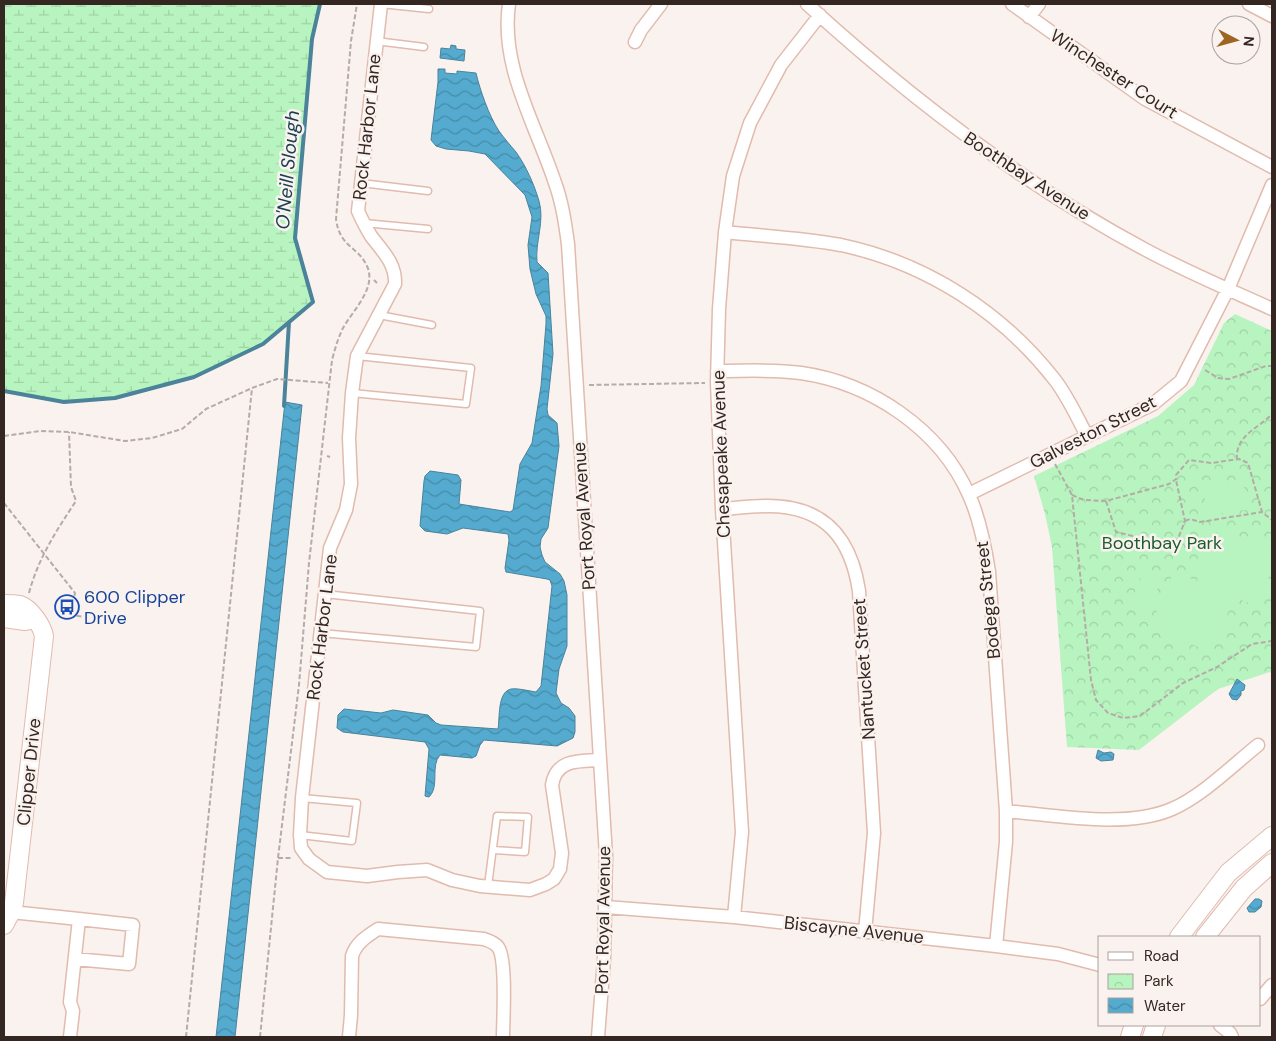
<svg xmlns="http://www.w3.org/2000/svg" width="1276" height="1041" font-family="'DM Sans',sans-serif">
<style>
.wetland{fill:url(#wetland-marsh)}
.park{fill:url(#park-crowns)}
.garden{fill:#b8f4c0}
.water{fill:url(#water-waves);stroke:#4a839a}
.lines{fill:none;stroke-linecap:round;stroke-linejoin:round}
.stream{stroke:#4a839a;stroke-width:4}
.lane-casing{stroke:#e1bbad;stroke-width:9}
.street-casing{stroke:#e1bbad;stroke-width:15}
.secondary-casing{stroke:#e1bbad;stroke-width:20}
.path{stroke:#b5aba7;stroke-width:2;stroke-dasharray:5 2.5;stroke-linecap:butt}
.lane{stroke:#fff;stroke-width:6}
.street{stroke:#fff;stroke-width:12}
.secondary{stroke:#fff;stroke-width:18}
.labels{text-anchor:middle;stroke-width:5;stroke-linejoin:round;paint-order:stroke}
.street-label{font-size:18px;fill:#342620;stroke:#faf2ef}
.park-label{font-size:18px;fill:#1c5d2c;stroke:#faf2ef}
.transit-label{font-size:18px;fill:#164399;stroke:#faf2ef;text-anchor:start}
.water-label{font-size:19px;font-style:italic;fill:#1a4151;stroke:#faf2ef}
</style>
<defs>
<pattern id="wetland-marsh" width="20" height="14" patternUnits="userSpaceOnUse" patternTransform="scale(1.25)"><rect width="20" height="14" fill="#b8f4c0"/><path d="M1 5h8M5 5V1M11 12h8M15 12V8" fill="none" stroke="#9fd1a5"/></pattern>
<pattern id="park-crowns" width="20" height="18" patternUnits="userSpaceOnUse" patternTransform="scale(1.25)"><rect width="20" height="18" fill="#b8f4c0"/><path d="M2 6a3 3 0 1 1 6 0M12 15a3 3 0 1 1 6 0" fill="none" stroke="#9fd1a5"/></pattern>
<pattern id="water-waves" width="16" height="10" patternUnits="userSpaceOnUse" patternTransform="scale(1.25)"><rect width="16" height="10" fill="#54abcf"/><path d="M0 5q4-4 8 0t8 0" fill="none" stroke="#468ba8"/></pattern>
</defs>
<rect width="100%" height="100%" fill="#faf2ef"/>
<path class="wetland" d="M4,4H320L312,39L295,238L313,302L263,344L194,377L115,398L64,402L4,391Z"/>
<path class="park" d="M1235,314L1272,331V674L1270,672L1218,689L1139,750L1067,747L1052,547L1045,514L1034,476L1158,416L1194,385L1224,323Z"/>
<path class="garden" d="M1244,483L1246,510L1206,515L1204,488Z
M1219,528L1272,549V569L1256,606L1234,597L1212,653L1150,626L1174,572L1197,581Z
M1144,571L1162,578L1147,614L1129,606Z"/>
<path class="water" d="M451,45L456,46V49L465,50L464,61L440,58L441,48L450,49Z
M438,69H445V73L457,74V71L476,73C480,90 489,116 499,131C504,138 510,145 516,152C526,166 534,184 539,201C545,221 535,242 537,262L548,273L553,354L547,409L548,415L557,423L559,446L548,528L541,539L540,547L542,555L545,562L560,574L564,581L567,595V646L559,669L556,693L561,703L569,708L575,716V732L573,738L557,746L484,740L480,745L476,756L472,758L440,755C430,766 440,787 429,797L425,796L429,749L425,742L343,732L337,728L338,715L344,709L381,713L393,710L428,715L436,723L441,725L498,729C500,719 497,692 511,689C518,688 529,691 536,692L541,686L552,586L550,580L547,579L506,572L505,568L509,540L508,534L463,528L447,534L425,531L420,526L424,481L425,476L430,471L458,475L461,480L459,504L510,512L513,510L520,464L532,443L541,386L546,324V316L536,294L530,269L528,245L532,217L525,195L485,154L469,151L446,149L436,146L431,140L438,82Z
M285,402L302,405L235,1037H216Z
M1237,679L1245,685L1244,690L1241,691V695L1237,700L1232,699L1229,694Z
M1098,750L1104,753L1111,752L1114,754L1113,760L1101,761L1096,758Z
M1255,899H1259L1262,901L1261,907L1255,912H1249L1247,908Z"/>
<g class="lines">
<path class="stream" d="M4,391L64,402L115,398L194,377L263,344L313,302L295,238L312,39L320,4
M284,406L289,322"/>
<g class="lane-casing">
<path id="lane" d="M381,4L429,9
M376,41L424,47
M361,183L428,191
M364,223L428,229
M379,315L432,325
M352,393L466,404L471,368L357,356
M321,633L476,647L480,611L325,594
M300,835L352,841L357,803L302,798
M488,886L497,816L528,817L525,852L493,850"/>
</g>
<g class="street-casing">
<path id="street" d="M381,4L358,211C362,220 366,228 371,236C382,251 396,263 395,284L357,356L352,393L349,438L351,484L346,510L330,548L302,798L300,835L301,848L309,859L327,872L367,876L398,872L427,870L452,880L480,886L530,890L546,884L554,879L560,869L562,853L552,785C556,759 579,761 600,760
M509,4C500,66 535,123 554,180C562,201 565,222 568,244L606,856L604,959L598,1037
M807,4C910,98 1022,184 1146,250C1187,272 1230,290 1272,309
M1012,4L1145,99L1272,167
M1249,4L1272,16
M1029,17L1039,4
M635,42L641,30L661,4
M725,232C763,236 803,238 841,245C926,263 1002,312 1055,380C1068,397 1077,417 1087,436
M717,371C745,371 774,369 801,373C871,383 940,429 969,495C980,519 985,546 989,572L1006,811V842L996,946
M969,494L1153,404L1181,381L1228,289L1272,185
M722,509C737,508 753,506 768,506C825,506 851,538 859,591L874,833L865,932
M1006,811C1055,815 1126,829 1172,809C1202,796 1232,766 1258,745
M606,907L734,917L996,946L1058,954L1100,965
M11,912L79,919L70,1002L73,1011L70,1037
M734,917L742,832L722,509L717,382L719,309L725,232L733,176L750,123L781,65L820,15
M75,959L129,964L133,925L79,919
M1260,999L1272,985
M1220,1025L1230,1033L1232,1037
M349,1037L351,1015L352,956C356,943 367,936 378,929L484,939C489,941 494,942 498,947C507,959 503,1020 503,1037"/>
</g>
<g class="secondary-casing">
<path id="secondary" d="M4,604C9,604 15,604 20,605C31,609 42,626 44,636L14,903L11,912L4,925
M4,618L25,621L35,619
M1179,937L1228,873L1272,836
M1205,937L1244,888L1272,863
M1130,1037L1134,1025
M1152,1037L1156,1025"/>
</g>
<path class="path" d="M374,280L377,283
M1205,370L1218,378L1229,379L1266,366H1272
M589,385L705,383
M4,436L40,431L69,432L125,441L152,438L182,429L206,409L252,388L277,379L328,383
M327,456L330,457
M1237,460C1235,435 1258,429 1272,414
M1055,464L1072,495L1091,680L1096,700L1108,713L1123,718L1140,716L1183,683L1217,667L1252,644L1272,641
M1072,495L1084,500L1106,501L1169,484L1176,479V475L1189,460L1211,463L1239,459L1248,463L1262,512L1272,520
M1106,501L1116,532L1137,537L1160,548L1175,546L1185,521L1176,480
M4,503L75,593L71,615L85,617
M1185,521L1190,519L1200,522L1262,512
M29,593C38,559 56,531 76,501L71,487L69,432
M278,858H293
M186,1037L252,388
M260,1037L278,858L299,685L309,563L332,360C335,349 338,338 343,328C353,310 377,288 367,266C357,245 340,248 336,219L351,41L357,4"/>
<use href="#lane" class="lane"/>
<use href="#street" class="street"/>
<use href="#secondary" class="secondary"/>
</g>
<defs>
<g id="bus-ring" transform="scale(1.25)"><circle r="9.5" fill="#faf2ef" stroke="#1a4fb4" stroke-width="1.5"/><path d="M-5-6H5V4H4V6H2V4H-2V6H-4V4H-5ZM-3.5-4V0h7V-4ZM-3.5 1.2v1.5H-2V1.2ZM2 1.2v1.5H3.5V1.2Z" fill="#1a4fb4"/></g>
</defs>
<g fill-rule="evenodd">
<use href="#bus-ring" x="67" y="607"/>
</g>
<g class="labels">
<g class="street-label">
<text transform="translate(1114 74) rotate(33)" y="6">Winchester Court</text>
<text transform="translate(367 127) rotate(-84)" y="6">Rock Harbor Lane</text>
<text transform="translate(1027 176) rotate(33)" y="6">Boothbay Avenue</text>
<text transform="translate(1093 432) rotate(-27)" y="6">Galveston Street</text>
<text transform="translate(721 454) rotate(-92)" y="6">Chesapeake Avenue</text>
<text transform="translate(584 516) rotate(-94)" y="6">Port Royal Avenue</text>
<text transform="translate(988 600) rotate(-96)" y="6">Bodega Street</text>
<text transform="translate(322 627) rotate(-83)" y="6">Rock Harbor Lane</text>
<text transform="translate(864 669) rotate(-94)" y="6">Nantucket Street</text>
<text transform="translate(29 772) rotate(-84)" y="6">Clipper Drive</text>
<text transform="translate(603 920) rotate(-89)" y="6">Port Royal Avenue</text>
<text transform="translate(854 930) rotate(6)" y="6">Biscayne Avenue</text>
</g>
<g class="park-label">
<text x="1162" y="549">Boothbay Park</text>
</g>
<g class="transit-label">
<text x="84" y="603">600 Clipper<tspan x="84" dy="21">Drive</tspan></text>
</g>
<g class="water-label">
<text transform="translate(287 170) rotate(-85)" y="7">O'Neill Slough</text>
</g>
</g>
<rect width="1276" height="1041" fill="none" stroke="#342620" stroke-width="10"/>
<rect x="1098" y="936" width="162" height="90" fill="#faf2ef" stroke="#aba09c"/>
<rect x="1108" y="952" width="25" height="8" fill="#ffffff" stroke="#aba09c"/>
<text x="1144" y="961" font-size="15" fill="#342620">Road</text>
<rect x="1108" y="974" width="25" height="15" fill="url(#park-crowns)" stroke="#aba09c"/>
<text x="1144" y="986" font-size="15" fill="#342620">Park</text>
<rect x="1108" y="998" width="25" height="15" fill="url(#water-waves)" stroke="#aba09c"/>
<text x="1144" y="1011" font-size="15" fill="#342620">Water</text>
<g transform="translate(1236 40) rotate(96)"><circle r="24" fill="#faf2ef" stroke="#aba09c"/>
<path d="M0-4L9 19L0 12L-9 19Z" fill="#9d6422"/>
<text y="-8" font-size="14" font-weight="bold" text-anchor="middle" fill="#342620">N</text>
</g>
</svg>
